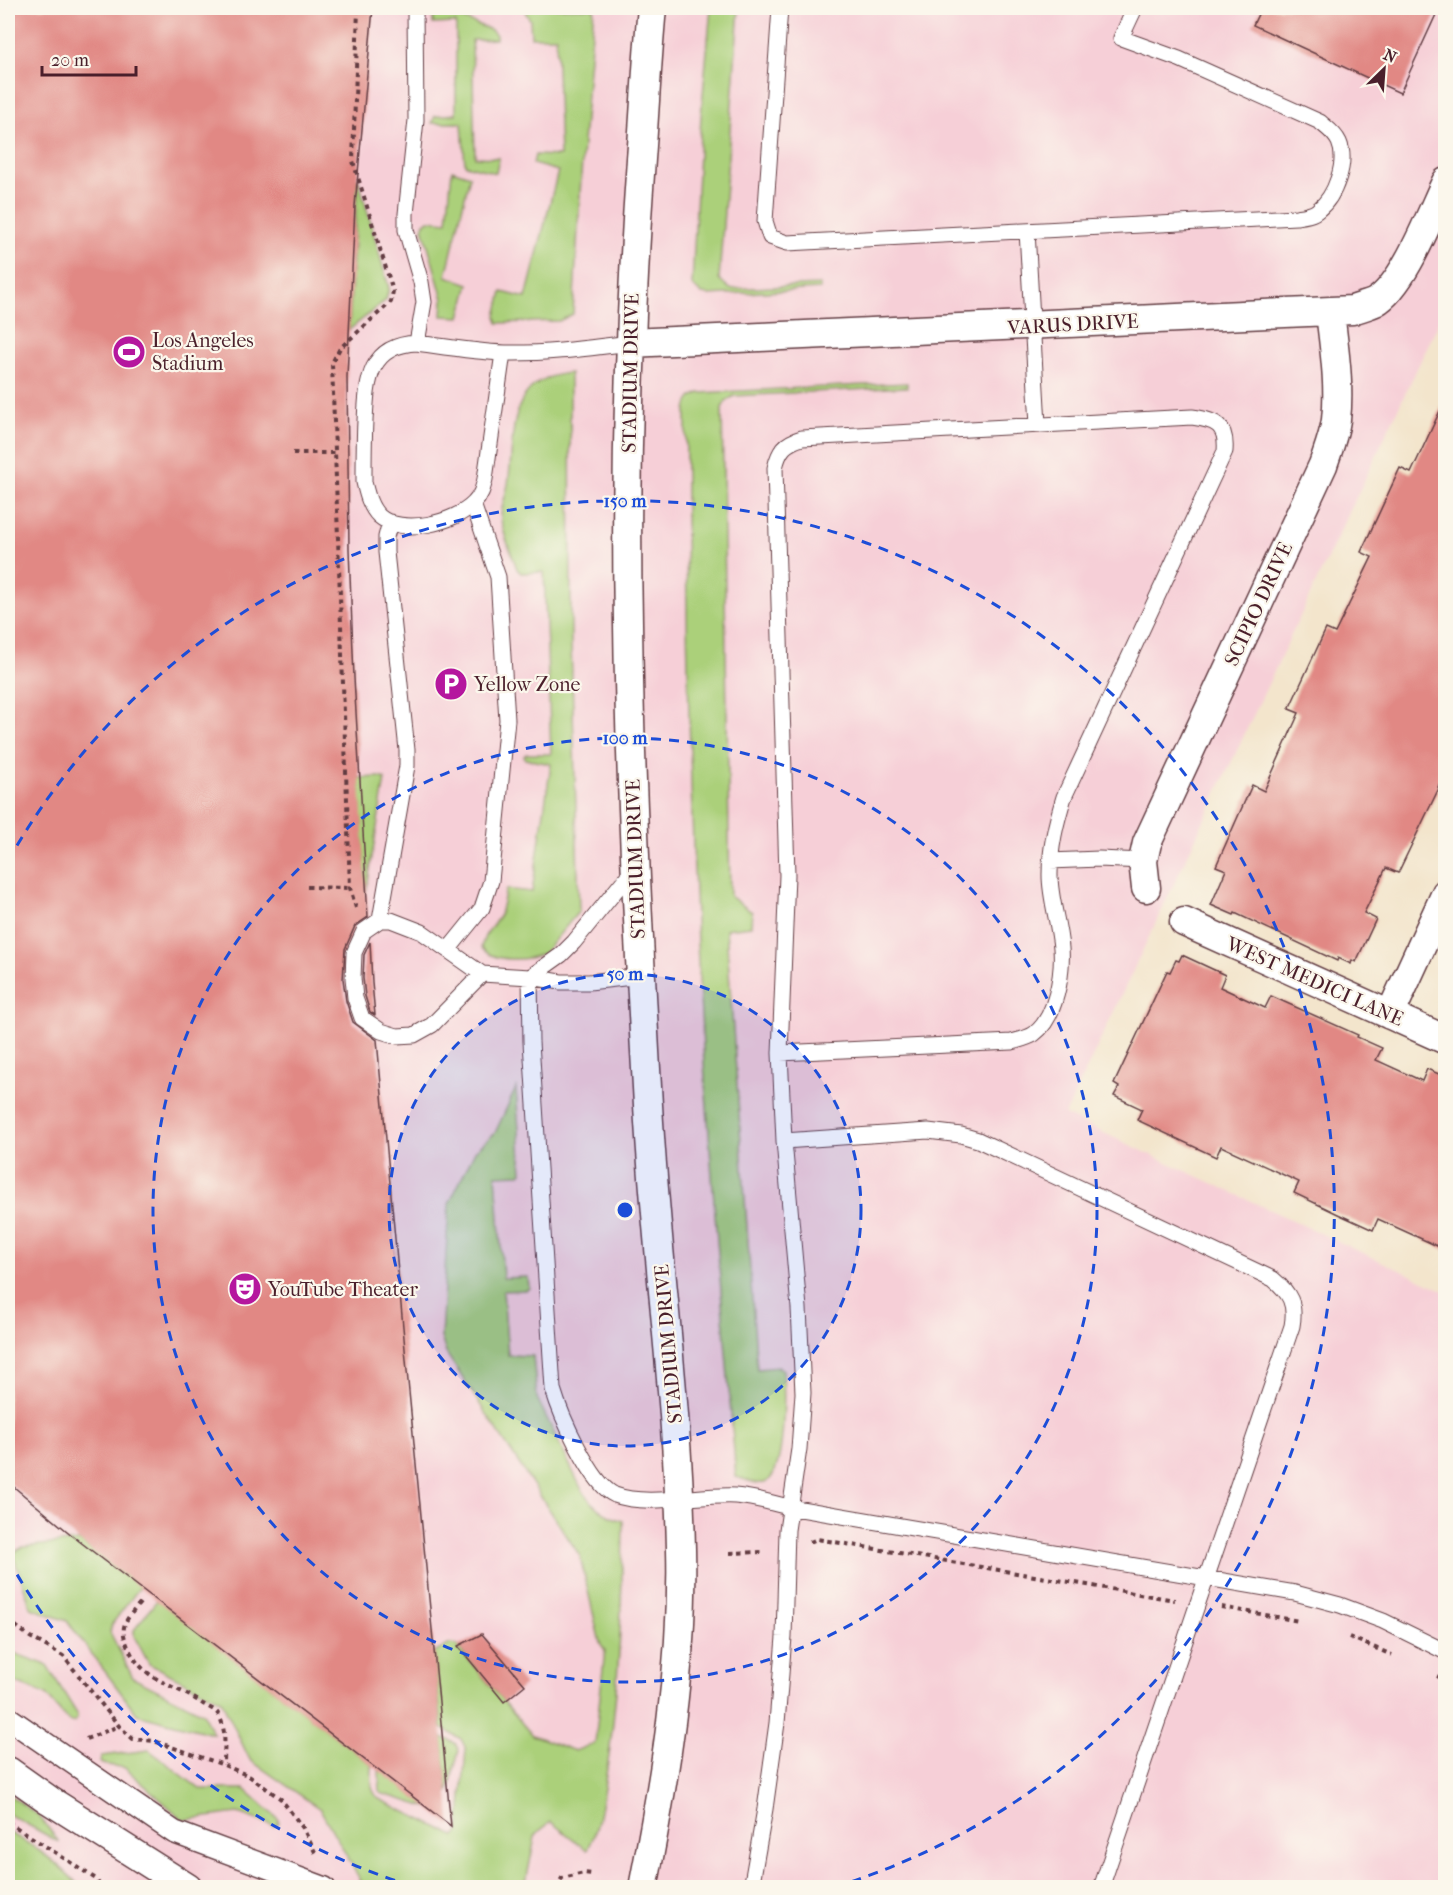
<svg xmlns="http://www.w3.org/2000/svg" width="1453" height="1895" font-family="'IM FELL French Canon',serif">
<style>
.built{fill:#f6cfd7}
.green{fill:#abd07a;stroke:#7a7852;stroke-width:1.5}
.building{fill:#e18884}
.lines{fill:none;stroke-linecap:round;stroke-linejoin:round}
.service-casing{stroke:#633d43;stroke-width:17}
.pedestrian-casing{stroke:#633d43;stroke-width:25}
.minor-casing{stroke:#633d43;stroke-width:31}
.path{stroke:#633d43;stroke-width:4;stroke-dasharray:4.5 4.5;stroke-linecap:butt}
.service{stroke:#fff;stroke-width:15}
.pedestrian{stroke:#fff;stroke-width:22}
.minor{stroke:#fff;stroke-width:28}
.ring{fill:none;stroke:#1d4ed8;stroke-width:3;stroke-dasharray:10 8}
.labels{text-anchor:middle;stroke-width:4.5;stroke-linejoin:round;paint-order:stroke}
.street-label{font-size:20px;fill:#4a1f2b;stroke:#fbf7ec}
.poi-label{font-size:20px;fill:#4a1f2b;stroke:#fbf7ec;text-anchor:start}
.centre{fill:#1d4ed8;stroke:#fbf7ec;stroke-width:3}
.ring-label{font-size:18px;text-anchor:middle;font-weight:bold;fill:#1d4ed8;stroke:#fbf7ec;stroke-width:4.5;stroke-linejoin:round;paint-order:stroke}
</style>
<rect width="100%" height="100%" fill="#fbf7ec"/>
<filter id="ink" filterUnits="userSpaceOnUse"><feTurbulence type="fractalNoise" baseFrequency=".0167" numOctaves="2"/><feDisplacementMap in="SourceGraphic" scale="12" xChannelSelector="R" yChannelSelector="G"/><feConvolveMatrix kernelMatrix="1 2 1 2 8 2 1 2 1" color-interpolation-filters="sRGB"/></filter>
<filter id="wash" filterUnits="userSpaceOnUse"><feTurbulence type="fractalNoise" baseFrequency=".008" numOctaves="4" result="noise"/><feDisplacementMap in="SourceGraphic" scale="24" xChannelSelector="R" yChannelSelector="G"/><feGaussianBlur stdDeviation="1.35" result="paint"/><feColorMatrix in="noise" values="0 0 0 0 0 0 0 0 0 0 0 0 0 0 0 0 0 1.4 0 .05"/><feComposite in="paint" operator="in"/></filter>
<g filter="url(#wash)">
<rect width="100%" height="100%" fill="#f3e5cc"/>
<path class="built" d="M8,8H1445V309L1065,1115L1445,1291V1887L8,1888Z"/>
<path class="green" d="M523,8H594L583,143L573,314L559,321L498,323L496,316L502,292L526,298L558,171L533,164L535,155L560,156L556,37H531L530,20Z
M711,8H739L719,279L730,289L820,285V289L708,295L702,294L692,285L701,116Z
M439,9L491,30L496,35V39L472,40L475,157L499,158L496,173L465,165L462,123H432L435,116L456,114V23L433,24V15Z
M452,170L470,176L446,276L469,284L460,317L442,316L443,299L423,228L424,223L429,220L447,222Z
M358,178L389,288L386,300L349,330Z
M570,373L571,642L579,911L544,953C528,961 493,963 481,947L485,936L500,915L506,889L532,892L551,764L525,759L524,756L526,754H551L544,572L521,573L517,569C512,554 504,537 501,520C500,509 506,496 508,484C516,434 504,379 570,373Z
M907,383V387L734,396L726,401L722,408L730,896L752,912L751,926L726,929L757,1369L779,1367L783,1370C784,1389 787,1477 764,1483C756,1485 744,1479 736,1477C722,1299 706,1121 697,942C689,765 685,588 686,411C687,401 691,396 700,393Z
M380,777L385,779L366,893L359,778Z
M516,1088L522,1172L520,1174L496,1175L503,1278L528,1277L529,1288L527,1290L503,1291L508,1355L533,1356L537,1398L581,1488C591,1505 603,1515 623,1521C622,1610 619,1700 604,1788C600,1808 598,1834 587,1850L551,1822L538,1832L535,1837L525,1887L365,1888L320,1809L250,1760L221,1700L149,1664L134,1636V1630L157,1600L372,1765C372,1777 369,1790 379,1799L455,1836L459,1832L466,1749L461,1739L442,1728L434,1653L450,1644L456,1645L532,1735L575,1751L595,1743L605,1650L600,1643L580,1556L446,1353L441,1337L449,1204L475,1151L495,1133Z
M79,1541L140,1587L112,1624L110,1632L133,1678L203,1713L213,1734L137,1714L67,1621L31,1608L14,1558L16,1551L23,1547Z
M8,1651L47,1665L77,1714V1719L74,1722H69L45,1694L8,1680Z
M442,1737L455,1743L459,1750L448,1793Z
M149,1750L200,1789H245L278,1819L279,1823L274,1826L238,1813L183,1820L125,1768L102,1764L100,1762L102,1756Z
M379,1770L429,1808L380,1793Z
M8,1794L39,1816L59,1842L8,1814Z
M8,1832C35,1846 60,1864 80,1887H8Z"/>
<g id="blocks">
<path class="building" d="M8,8H373L355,206L347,377L349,549L354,678L368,917L355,926L345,949L343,979L346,1001L353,1022L377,1040L407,1371L451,1826L79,1541L8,1482Z
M1261,8H1439L1400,93L1253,25Z
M1446,398V770L1438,787L1439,788L1398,873L1386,868L1364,913L1376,919L1356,962L1352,960L1351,964L1338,958L1337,961L1235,913L1234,915L1211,905L1226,870L1216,866L1252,785L1264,791L1299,713L1289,709L1326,629L1335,633L1372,557L1361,552L1400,468L1411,473Z
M370,942L372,983L375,1015L370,1012L365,996L363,978L364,955Z
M1182,955L1225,975L1220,987L1265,1008L1271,996L1358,1035L1357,1037L1382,1048L1376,1060L1422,1081L1427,1069L1446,1077V1250L1378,1219L1373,1230L1338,1214L1294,1193L1299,1182L1221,1146L1216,1157L1137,1120L1142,1109L1114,1096L1119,1087L1114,1084L1167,971L1170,972L1176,960L1179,961Z
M482,1634L525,1685L504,1702L458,1646Z"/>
</g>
</g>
<g filter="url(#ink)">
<use href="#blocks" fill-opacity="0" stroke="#633d43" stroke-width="1.5"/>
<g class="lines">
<g class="service-casing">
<path id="service" d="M415,8L416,120L406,214V230L421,282L424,302L417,343
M780,8L765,221L770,237L787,243L1296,217C1303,216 1313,215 1318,210C1335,197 1348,162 1339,142C1335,133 1327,128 1320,122L1179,59L1121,38L1135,8
M1027,231L1038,425
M503,353L485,479C483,488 481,496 474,503C455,523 401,536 379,516C370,507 367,495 364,482C364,462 364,442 365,421C367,382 368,345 417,343C446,347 476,352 505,353C547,354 589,348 630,343
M1050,861L1099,859L1143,861
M634,868L574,942L561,955L530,977L531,1042L553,1389C560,1413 591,1485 615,1495C646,1507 700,1494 735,1496C753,1497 771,1503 789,1507L1295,1593L1340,1605L1383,1621L1446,1652
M380,920L407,766V750L386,552V537L390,522
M448,950L482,908L491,881L507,720L498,577L473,504
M482,974L432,1025L414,1035L397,1036L381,1031L362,1018L355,998L353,978L354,953L364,931L380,920H391L422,932L482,974L530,977L561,982H589L641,976
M784,1141L928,1131L961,1135L978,1140L1273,1279C1290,1293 1296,1304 1292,1326L1101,1888
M751,1888L765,1809L777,1723L784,1637L787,1530L799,1449L803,1393L799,1308L784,1141L780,1053L787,875L775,468C779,450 785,443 802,438L1192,417C1216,420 1227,425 1225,451L1064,797C1056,823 1050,847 1050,875C1050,899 1059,923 1061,948C1063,973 1056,1018 1034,1034C1028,1038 1019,1040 1012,1042L780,1053"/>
</g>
<g class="pedestrian-casing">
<path id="pedestrian" d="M8,1718L174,1832L324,1888"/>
</g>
<g class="minor-casing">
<path id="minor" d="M630,343L1353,310C1360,307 1369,305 1375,302C1404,286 1431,213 1446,182
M1146,888L1143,861L1147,843L1323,465C1328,450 1334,435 1336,420C1340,384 1334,348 1330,312
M1184,922L1446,1040
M1390,1015L1446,893
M8,1771L49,1800L188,1888
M643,1888C665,1776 684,1663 681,1549C678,1401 656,1253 648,1105C639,944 630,784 628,623C625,468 630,313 641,159C645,108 647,58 652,8"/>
</g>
<path class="path" d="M293,453H335
M307,887L350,888
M356,908L350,888L332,363L340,348L391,302L393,291L353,161L358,8
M810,1542L817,1539L1175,1600
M730,1553L763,1552
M140,1603C124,1622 118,1627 130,1651C145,1682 177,1685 203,1704C208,1707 216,1710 218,1714C227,1728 224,1749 224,1765
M1221,1607L1299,1621
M8,1620L30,1637L63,1656L119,1726L133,1739L154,1741L224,1765L249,1776L281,1799L303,1828L317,1856
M1349,1637L1392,1655
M1437,1676L1446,1680
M86,1739L119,1726
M8,1822L96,1879L101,1888
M556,1888L562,1878L584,1873L593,1874"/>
<use href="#service" class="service"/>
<use href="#pedestrian" class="pedestrian"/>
<use href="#minor" class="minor"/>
</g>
</g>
<circle cx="625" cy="1210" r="236" fill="#1d4ed8" fill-opacity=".12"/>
<g class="ring">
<circle cx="625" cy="1210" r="236"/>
<circle cx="625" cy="1210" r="472"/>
<path d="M412 1886A709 709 0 0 1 8 1559M8 861A709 709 0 1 1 838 1886"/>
</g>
<defs>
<g id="stadium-disc" transform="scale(1.725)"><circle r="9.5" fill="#b5179e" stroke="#fbf7ec"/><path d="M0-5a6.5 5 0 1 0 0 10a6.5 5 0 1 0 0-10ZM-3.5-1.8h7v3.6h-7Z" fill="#fff"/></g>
<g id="parking-disc" transform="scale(1.725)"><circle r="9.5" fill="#b5179e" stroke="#fbf7ec"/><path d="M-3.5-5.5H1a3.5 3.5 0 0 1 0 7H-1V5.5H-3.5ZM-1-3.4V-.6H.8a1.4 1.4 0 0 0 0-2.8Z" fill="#fff"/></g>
<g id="theatre-disc" transform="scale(1.725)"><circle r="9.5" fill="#b5179e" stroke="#fbf7ec"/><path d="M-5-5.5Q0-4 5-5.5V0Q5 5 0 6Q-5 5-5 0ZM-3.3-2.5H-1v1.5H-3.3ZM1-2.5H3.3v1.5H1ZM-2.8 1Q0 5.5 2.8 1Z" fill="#fff"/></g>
</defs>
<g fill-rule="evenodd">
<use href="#stadium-disc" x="129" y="352"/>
<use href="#parking-disc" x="451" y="684"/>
<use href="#theatre-disc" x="245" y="1289"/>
</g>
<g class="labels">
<g class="street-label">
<text transform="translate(1073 324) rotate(-3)" y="7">VARUS DRIVE</text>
<text transform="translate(630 373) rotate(-89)" y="7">STADIUM DRIVE</text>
<text transform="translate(1258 604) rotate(-65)" y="7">SCIPIO DRIVE</text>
<text transform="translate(635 859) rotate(-92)" y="7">STADIUM DRIVE</text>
<text transform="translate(1315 981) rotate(24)" y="7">WEST MEDICI LANE</text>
<text transform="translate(668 1344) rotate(-95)" y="7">STADIUM DRIVE</text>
</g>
<g class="poi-label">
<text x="152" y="347">Los Angeles<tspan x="152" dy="23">Stadium</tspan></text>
<text x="474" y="691">Yellow Zone</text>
<text x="268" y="1296">YouTube Theater</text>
</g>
</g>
<circle cx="625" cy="1210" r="9" class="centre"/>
<g class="ring-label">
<text x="625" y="507">150 m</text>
<text x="625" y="744">100 m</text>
<text x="625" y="980">50 m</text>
</g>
<rect width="1453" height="1895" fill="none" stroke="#fbf7ec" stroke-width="30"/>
<g transform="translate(1384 69) rotate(25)" stroke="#fbf7ec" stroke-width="4.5" paint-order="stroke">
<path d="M0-4.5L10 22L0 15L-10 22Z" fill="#4a1f2b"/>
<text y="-9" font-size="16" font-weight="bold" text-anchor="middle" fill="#4a1f2b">N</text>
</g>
<path d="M42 66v9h94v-9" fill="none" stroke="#4a1f2b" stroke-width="3"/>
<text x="51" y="66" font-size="18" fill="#4a1f2b" stroke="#fbf7ec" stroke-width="4.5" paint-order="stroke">20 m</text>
</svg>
